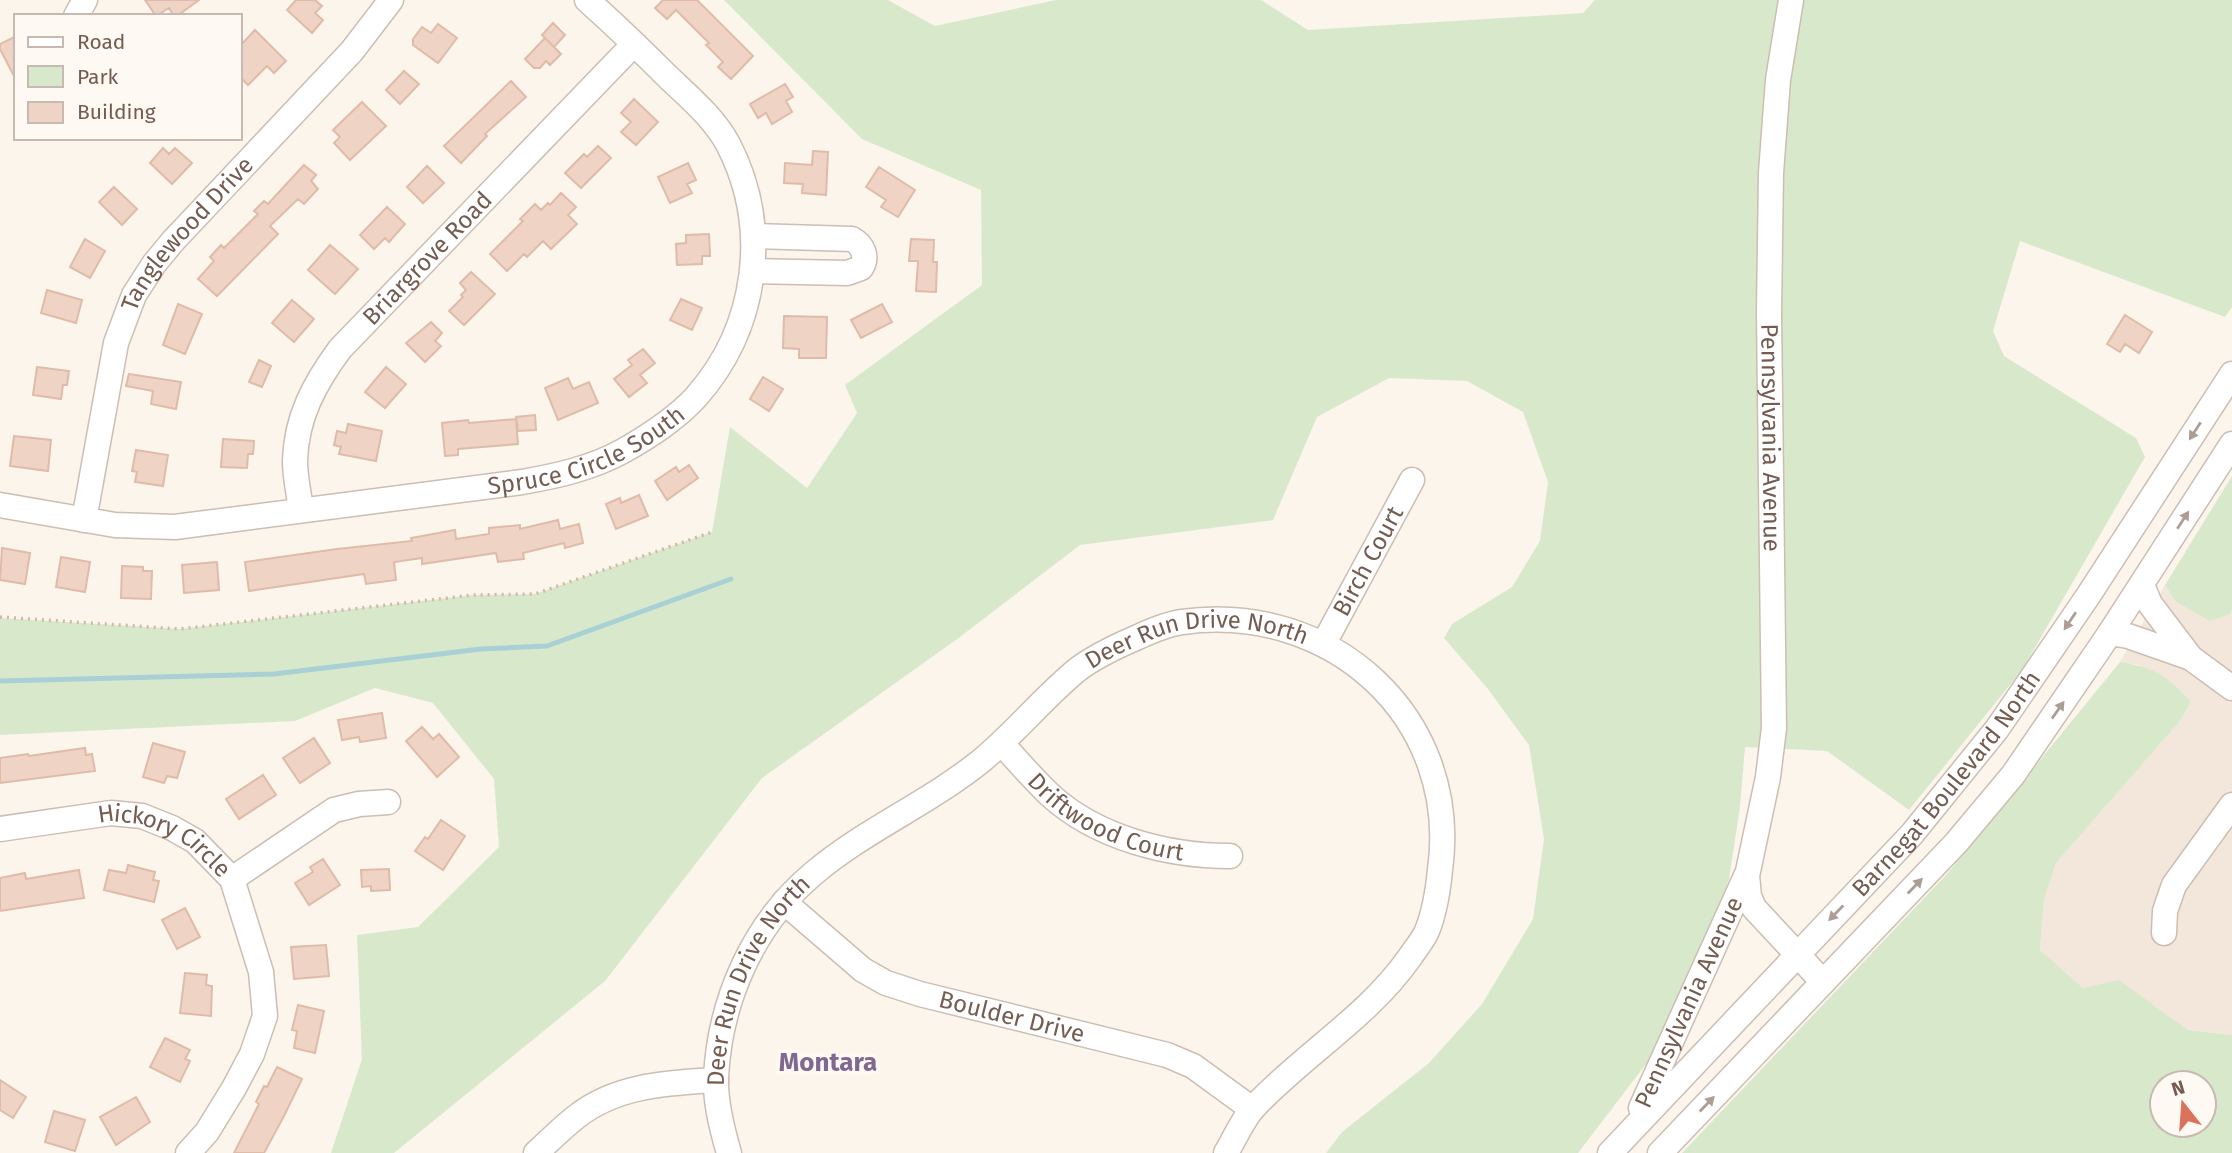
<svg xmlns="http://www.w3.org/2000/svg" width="2232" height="1153" font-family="'Fira Sans',sans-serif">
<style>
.residential{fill:#f3e7db}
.green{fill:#d8e9cb;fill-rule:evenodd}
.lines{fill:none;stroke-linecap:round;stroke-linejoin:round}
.stream{stroke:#a8d0d5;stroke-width:5}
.building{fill:#efd4c6;stroke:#e0bba7;stroke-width:2}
.minor-casing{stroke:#cdbdb2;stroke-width:27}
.path{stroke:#d4b7a8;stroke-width:3.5;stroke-dasharray:2 5;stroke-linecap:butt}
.minor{stroke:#fff;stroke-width:24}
.oneway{fill:#ac9d96}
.labels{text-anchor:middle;stroke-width:7;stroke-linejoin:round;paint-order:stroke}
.street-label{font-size:24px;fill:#755c50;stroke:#fef9f3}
.neighbourhood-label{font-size:26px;font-weight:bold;fill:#816890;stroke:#fef9f3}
</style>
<rect width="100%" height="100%" fill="#fbf5ec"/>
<path class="residential" d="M2165,585L2176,602L2230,614L2232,610V1035L2188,1030L2119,981L2083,988L2040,950L2044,900L2056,863L2180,721L2191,702L2139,665L2120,662Z"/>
<path class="green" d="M724,0H888L935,26L1056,0H1261L1308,30L1583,13L1595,0H2232V307L2225,317L2020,241L1993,331L2004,356L2136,438L2145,457L2022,670L1909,810L1827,751L1745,747L1740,807L1729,879L1688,1009L1578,1153H1326L1342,1132L1429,1063L1482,1004L1533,919L1544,839L1529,745L1488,689L1444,638L1452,624L1512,587L1540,541L1548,482L1523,412L1467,381L1389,378L1317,417L1273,520L1080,545L960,637L762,778L605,981L394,1153H331L362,1059L357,935L418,927L499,847L494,779L433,703L375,688L295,721L0,735V618L180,629L473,595L535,594L712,532L730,427L807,488L857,413L845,385L982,285L981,190L862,139Z
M2232,476V610L2230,614L2210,621L2176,602L2165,585Z
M2120,662C2154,667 2169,677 2191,702L2180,721L2056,863L2044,900L2040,950L2083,988L2119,980L2188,1030L2232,1035V1153H1682L1947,874ZM2162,1083H2204V1125H2162Z"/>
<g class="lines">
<path class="stream" d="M0,681L274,674L481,649L547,646L731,579"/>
</g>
<path class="building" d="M145,0H199L177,16H174L169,8L156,16Z
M296,0H315L322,6L315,13L323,20L312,33L287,10Z
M663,0H697L753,56L731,79L718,67L723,62L706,45L709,43L676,10L667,19L655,8Z
M553,23L565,35L554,47L542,35Z
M438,24L457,38L438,63L413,45V39L422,27L431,33Z
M255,30L286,61L274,73L267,66L248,85L240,77V46Z
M16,36V80L0,49V44Z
M545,38L561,54L550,65L546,61L540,68H534L525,59Z
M404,71L419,84L400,104L386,90Z
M511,81L526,97L485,134L487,136L461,163L444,146Z
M785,84L793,97L786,101L792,112L772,124L766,113L758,118L750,104Z
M634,99L658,122L636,145L621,132L631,122L621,113Z
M362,102L386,126L350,160L334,143L340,137L333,130Z
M598,146L611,158L581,188L565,173L584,154L587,157Z
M163,148L169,154L175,148L192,163L172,184L150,163Z
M813,151L828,152L826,195L802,193L803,184L784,183L785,163L812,165Z
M688,163L696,180L687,184L692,193L670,203L658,177Z
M304,165L316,175L311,181L318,189L304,204L298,199L270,226L278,234L217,296L198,279L214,261L210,257L221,245L224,248L258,214L254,211L264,201L268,204Z
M427,166L444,183L423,203L407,187Z
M879,167L915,190L898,217L881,207L886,200L866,187Z
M114,187L137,209L122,225L99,202Z
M561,193L576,207L568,215L577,224L551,249L543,241L527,257L524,254L507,271L490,254L523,221L520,219L535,204L541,210L548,203L550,205Z
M387,207L405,224L389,242L385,238L374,249L360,235Z
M709,234L710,256H702V264L677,265L676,244L686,243V235Z
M85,239L105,251L90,278L70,267Z
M911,239L934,240L933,262H937L936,292L916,291L918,261H909Z
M330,245L358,269L335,294L308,270Z
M471,272L495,294L464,325L449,311L463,297L461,295L466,290L460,283Z
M47,290L82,300L76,323L41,313Z
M681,299L702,308L692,330L670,320Z
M292,300L314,319L294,342L272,323Z
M178,304L202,314L185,354L163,345Z
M882,304L892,322L861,338L851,320Z
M2125,315L2152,332L2139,353L2125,344L2120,352L2107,344Z
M784,316L827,317L826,358H799V349L783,348Z
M431,322L442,333L435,341L441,346L425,362L406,343Z
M643,349L655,363L640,375L647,383L629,397L614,379L632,365L628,360Z
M259,360L271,366L262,387L249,382Z
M37,367L69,371L67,385H63L61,399L33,395Z
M386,367L406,384L385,408L365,392Z
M129,374L181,382L176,409L151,404L153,391L126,386Z
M763,377L783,389L769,411L750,399Z
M568,378L573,389L589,382L598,403L558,420L545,388Z
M535,415L536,430L518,431L516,417Z
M516,419L518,444L458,449V455L445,456L442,423L468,420L469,423Z
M348,424L382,431L376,461L339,454L341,447L334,445L337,431L346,433Z
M14,436L51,440L48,471L10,466Z
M223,439L254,441L253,454H248L247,468L221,467Z
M136,450L168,455L163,486L135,482L137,472L132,471Z
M689,465L698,478L667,500L655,481L676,467L679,472Z
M639,495L648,516L616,529L606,504L620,498L621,503Z
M558,520L560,529L579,524L583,543L565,548L564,543L523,553L524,559L498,562L496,553L422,564V558L394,562L396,580L366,584L364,574L249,591L245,562L337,549L412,541L411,538L455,530L456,539L489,534V528L520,525V529Z
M2,548L30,553L25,584L0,580Z
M61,557L90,562L85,592L56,587Z
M217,562L219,590L184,593L182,565Z
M122,566L143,567V571H152L151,599L121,598Z
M382,713L386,738L360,742L359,737L342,740L338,720Z
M422,727L433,739L439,734L459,757L437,777L406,741Z
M314,738L330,763L300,783L283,758Z
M153,743L185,752L177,778L167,776L164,783L143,777Z
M85,748L86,755L92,754L95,771L0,783V758L28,754L29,756Z
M263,775L276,795L239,819L226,799Z
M441,820L465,836L443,870L415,851L425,837L428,839Z
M323,859L340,885L309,905L295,883L313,872L310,867Z
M128,865L155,872L153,880L159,881L154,902L104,890L109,870L126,873Z
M389,869L390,890L371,891V886L362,887L361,870Z
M79,870L84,898L0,911V878L25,873L26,879Z
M185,908L200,937L177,949L162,920Z
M326,945L329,976L294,979L291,947Z
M185,973L207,975L206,985L212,986L211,1016L180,1013Z
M298,1005L324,1011L315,1053L294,1048L297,1031L292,1030Z
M165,1038L190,1050L185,1059L190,1061L180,1082L150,1067Z
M277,1067L302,1079L284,1116L264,1153H234L259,1104L256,1102L264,1086L267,1087Z
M0,1080L26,1097L13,1118L0,1110Z
M136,1097L150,1122L116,1145L100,1117Z
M54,1111L85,1120L75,1151L45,1142Z"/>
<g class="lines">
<g class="minor-casing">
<g id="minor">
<path id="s1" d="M1791,0L1778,80L1771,173L1769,313L1774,728L1768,777L1747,876L1749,896L1754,908L1823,982"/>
<path d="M76,16L85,0"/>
<path d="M753,271L847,273L861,268C868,257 863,245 852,239L754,236"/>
<path id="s2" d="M0,505L115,525L175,527L522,482C557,476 592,468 623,451C649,436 676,419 696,397C758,327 771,227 728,144C713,117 690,98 668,77C642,51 615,25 587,0"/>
<path id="s3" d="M301,510C299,494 295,477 295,461C296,417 315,383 340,349L634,44"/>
<path id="s4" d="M84,520L116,343L134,295L154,264L173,241L352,51L391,0"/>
<path d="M2142,585L2150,604L2191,658L2232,688"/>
<path d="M2110,633L2128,636L2191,658"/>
<path id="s5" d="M1324,643L1412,480"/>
<path id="s6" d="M1002,744C1018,761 1033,779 1050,795C1097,838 1168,856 1230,856"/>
<path id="s7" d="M0,829L111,813L142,816L172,828L195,841L232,879L261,972L265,1016L252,1054L234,1088L207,1132L188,1153"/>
<path d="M232,879L334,810L359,804L388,802"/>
<path id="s8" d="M784,902L863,970L886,983L920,994L1167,1055L1193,1066L1252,1109"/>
<path d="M2164,933L2165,911L2174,885L2232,805"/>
<path id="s9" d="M1641,1108L1746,876"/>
<path d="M536,1153C549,1141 562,1128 576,1117C616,1085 667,1083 716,1080"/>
<path id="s10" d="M729,1153C722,1129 715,1102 716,1077C720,999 754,923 814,873C865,830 929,803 981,761C1015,733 1043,698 1077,670C1095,656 1117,646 1138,637C1151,631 1167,624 1182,622C1332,601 1461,718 1440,870C1438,891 1435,911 1427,931C1423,940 1416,948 1410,957C1369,1016 1304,1054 1254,1107C1243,1119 1235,1138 1226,1153"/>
<path id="s11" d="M1610,1153L1912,834L1997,729L2088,596L2232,374"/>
<path d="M1660,1153L1956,843L2013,775L2110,633L2232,444"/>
</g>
</g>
<path class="path" d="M0,617L180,629L473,595L535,594L712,532"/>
<use href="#minor" class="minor"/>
</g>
<defs><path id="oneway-solid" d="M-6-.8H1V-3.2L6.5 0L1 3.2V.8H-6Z" transform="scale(1.75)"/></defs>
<g class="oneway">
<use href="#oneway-solid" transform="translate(2195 431) rotate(123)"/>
<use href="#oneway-solid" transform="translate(2183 520) rotate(-57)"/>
<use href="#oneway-solid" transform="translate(2070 621) rotate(124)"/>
<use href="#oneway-solid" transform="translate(2058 710) rotate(-55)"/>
<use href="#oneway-solid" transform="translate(1915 886) rotate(-46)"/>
<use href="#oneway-solid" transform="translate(1836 913) rotate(134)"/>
<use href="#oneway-solid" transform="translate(1707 1104) rotate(-46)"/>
</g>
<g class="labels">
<g class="street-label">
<text dy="8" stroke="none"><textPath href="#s4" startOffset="312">Tanglewood Drive</textPath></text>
<text dy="8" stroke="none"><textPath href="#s3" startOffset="298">Briargrove Road</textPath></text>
<text dy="8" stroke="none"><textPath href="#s1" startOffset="439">Pennsylvania Avenue</textPath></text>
<text dy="8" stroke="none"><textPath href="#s2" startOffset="598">Spruce Circle South</textPath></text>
<text dy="8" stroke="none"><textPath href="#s5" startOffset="93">Birch Court</textPath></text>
<text dy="8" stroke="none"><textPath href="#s10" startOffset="772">Deer Run Drive North</textPath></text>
<text dy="8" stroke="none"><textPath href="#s11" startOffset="500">Barnegat Boulevard North</textPath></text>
<text dy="8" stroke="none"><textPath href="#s6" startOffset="131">Driftwood Court</textPath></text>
<text dy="8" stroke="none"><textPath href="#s7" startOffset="173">Hickory Circle</textPath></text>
<text dy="8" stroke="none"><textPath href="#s10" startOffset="184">Deer Run Drive North</textPath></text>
<text dy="8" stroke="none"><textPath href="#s9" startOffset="116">Pennsylvania Avenue</textPath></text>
<text dy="8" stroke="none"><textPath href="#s8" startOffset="261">Boulder Drive</textPath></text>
</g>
<g class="neighbourhood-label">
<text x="828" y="1071">Montara</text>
</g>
</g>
<rect x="14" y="14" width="228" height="126" fill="#fef9f3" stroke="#c7bab2" stroke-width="2"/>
<rect x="28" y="37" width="35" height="10" fill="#ffffff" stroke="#c7bab2" stroke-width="2"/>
<text x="77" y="49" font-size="21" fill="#755c50">Road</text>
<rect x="28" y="66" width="35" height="21" fill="#d8e9cb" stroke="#c7bab2" stroke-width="2"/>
<text x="77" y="84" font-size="21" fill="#755c50">Park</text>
<rect x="28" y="102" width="35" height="21" fill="#efd4c6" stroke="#c7bab2" stroke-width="2"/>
<text x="77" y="119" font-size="21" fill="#755c50">Building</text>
<g transform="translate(2183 1104) rotate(343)"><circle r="33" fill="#fef9f3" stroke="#c7bab2" stroke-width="2"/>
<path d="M0-5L12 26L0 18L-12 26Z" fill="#db735c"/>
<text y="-10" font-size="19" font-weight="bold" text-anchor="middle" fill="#755c50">N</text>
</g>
</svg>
